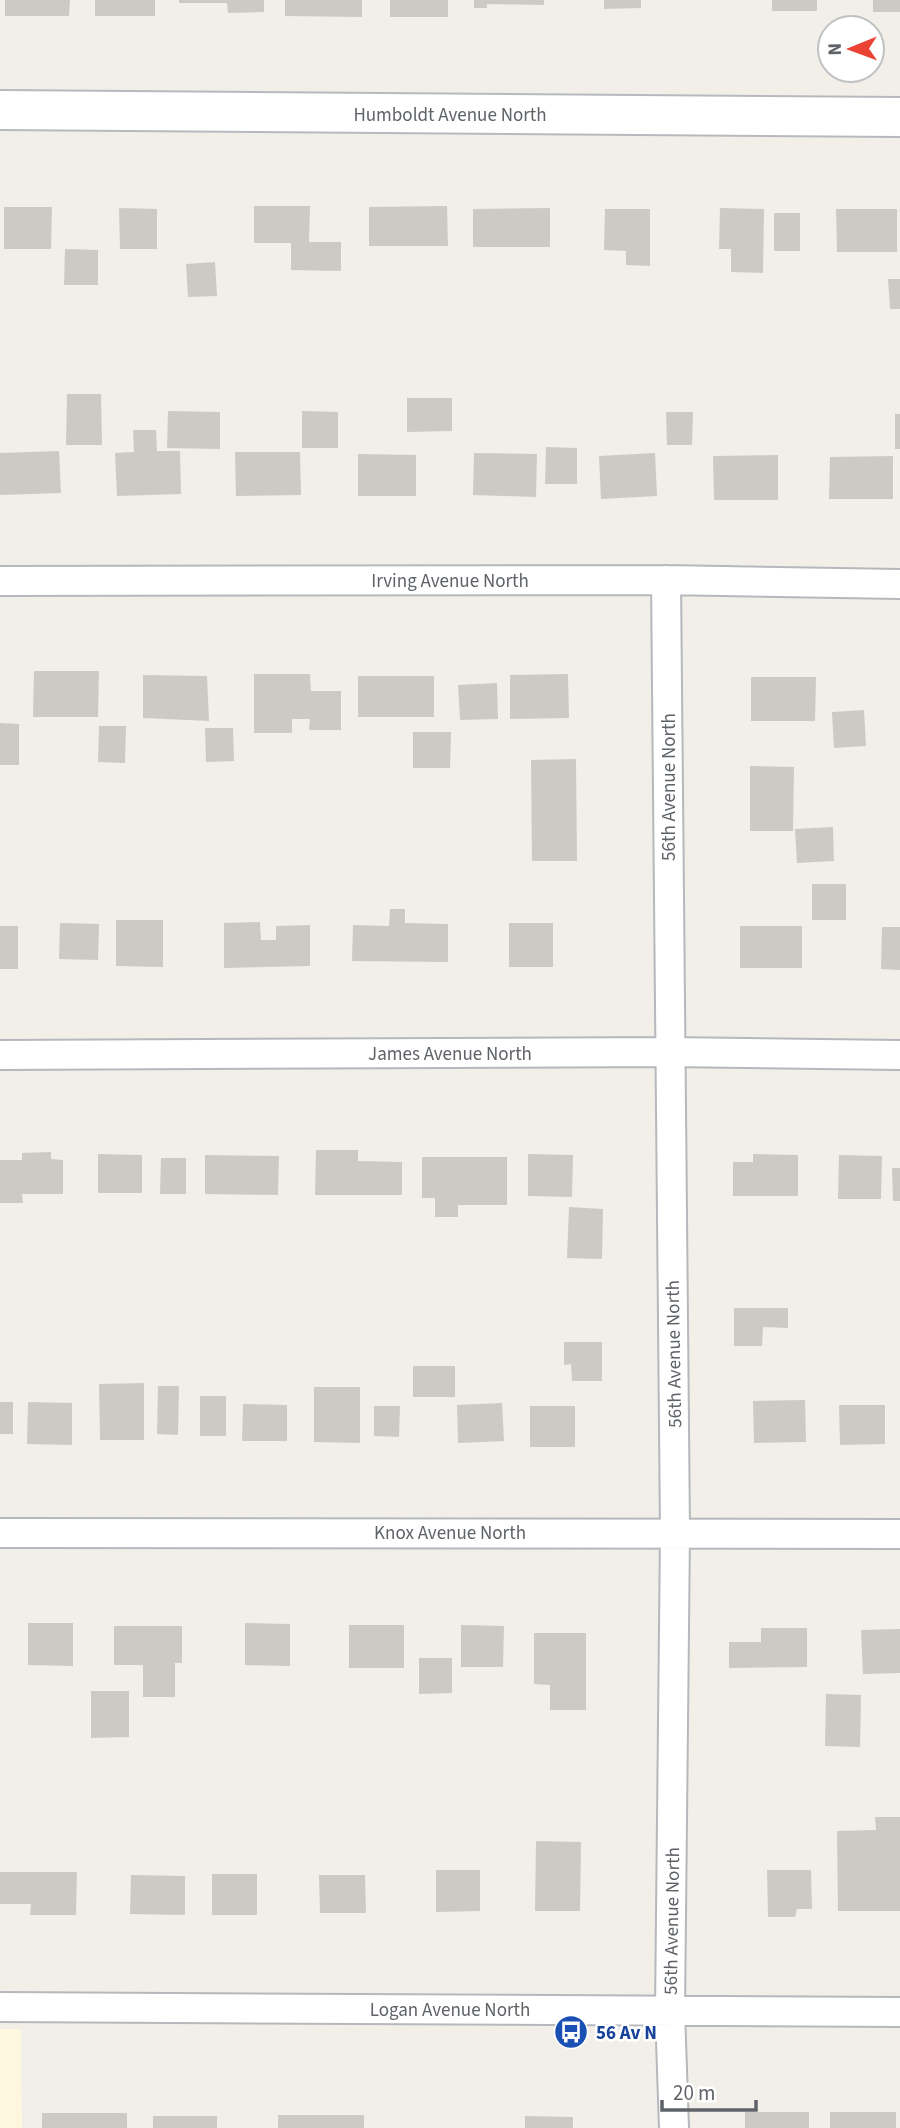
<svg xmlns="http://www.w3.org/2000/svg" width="900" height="2128" font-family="'Source Sans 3',sans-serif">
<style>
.commercial{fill:#fef7e0}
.building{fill:#cccac5}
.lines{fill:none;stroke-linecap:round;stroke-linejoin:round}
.street-casing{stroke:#b5b8bc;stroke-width:32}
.secondary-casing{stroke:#b6babf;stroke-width:42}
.street{stroke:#fff;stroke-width:28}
.secondary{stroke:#fff;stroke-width:38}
.labels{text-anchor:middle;stroke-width:5;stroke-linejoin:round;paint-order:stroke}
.street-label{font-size:19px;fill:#5f6368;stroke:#fff}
.transit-label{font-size:19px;font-weight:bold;fill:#164399;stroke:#fff;text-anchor:start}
</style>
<rect width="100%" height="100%" fill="#f1efe8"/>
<path class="commercial" d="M0,2029H21L22,2128H0Z"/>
<path class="building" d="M5,0H70L69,16H5Z
M95,0H155V16H95Z
M179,0H264V12L228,13L227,3H179Z
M285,0H362V17L285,16Z
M390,0H448V17H390Z
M474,0H544V5L487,4V8H474Z
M604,0H641V8L604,9Z
M772,0H817V11H772Z
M873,0H900V12H873Z
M254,206H310L309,242H341V271L291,270V243H254Z
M447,206L448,246H369V207Z
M4,207H52L51,249H4Z
M119,208L157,209V249H120Z
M550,208V247H473V209Z
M720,208L764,209L763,273L731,272V249H719Z
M605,209H650V266L626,265V251L604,250Z
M836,209H897V252H837Z
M774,213H800V251H774Z
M65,249L98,250V285H64Z
M215,262L217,296L188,297L186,264Z
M888,279H900V309H890Z
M67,394H101L102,445H66Z
M407,398H452V431L407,432Z
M168,411L220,412V449L167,448Z
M302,411L338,412V448H302Z
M666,412H693L692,445H667Z
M895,414H900V449H895Z
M133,430H156L157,451H180L181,494L117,496L115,453L134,452Z
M546,447L577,448V484H545Z
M59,451L61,493L0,495V453Z
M235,452H300L301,495L236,496Z
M474,453L537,454L536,497L473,495Z
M655,453L657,496L601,499L599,456Z
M358,454L416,455V496H358Z
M778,455V500H714L713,456Z
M893,456V499H829L830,457Z
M34,671H99L98,717H33Z
M254,674H310L311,691H341V730H309L310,719H292V733H254Z
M568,674L569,718L510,719V675Z
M143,675L207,676L209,721L143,718Z
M358,676H434V717H358Z
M751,677H816L815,721H751Z
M497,683L498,719L460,720L458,685Z
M864,710L866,746L834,748L832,712Z
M0,723L19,724V765H0Z
M99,726H126L125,763L98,762Z
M205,728H233L234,761L206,762Z
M413,732H451L450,768H413Z
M576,759L577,861H532L531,760Z
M750,766L794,767L793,831H750Z
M833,827L834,861L797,863L795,829Z
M812,884H846V920H812Z
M390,909H405V923L448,924V962L352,961L353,925L389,926Z
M116,920H163V967L116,966Z
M260,922L261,940H276V926L310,925V966L224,968V923Z
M60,923L99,924L98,960L59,959Z
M509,923H553V967H509Z
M0,926H18V969H0Z
M740,926H802V968H740Z
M882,927H900V970L881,969Z
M316,1150H358V1161L402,1162V1195H315Z
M51,1152V1159L63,1160V1194H22L23,1203H0V1160H22V1153Z
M98,1154L142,1155V1193H98Z
M528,1154L573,1155L572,1197L528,1196Z
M753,1154L798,1155V1196H733V1162H753Z
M205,1155L279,1156L278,1195L205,1194Z
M839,1155L882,1156L881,1199H838Z
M422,1157H507V1205H458V1217H435V1198H422Z
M161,1158H186V1194H160Z
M892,1168H900V1201H893Z
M569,1207L603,1209L602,1259L567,1258Z
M734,1308H788V1328L763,1327L762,1346H734Z
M564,1342H602V1381H572L571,1364L564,1365Z
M413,1366H455V1397H413Z
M144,1383V1440H100L99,1384Z
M158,1386H179L178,1435L157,1434Z
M314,1387H360V1443L314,1442Z
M200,1396H226V1436H200Z
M805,1400L806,1442L754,1443L753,1401Z
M0,1402H13V1434H0Z
M28,1402L72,1403V1445L27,1444Z
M502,1403L504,1441L458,1443L457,1405Z
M243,1404L287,1405V1441H242Z
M839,1405H885V1444L840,1445Z
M374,1406H400L399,1437L374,1436Z
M530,1406H575V1447H530Z
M28,1623H73V1666L28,1665Z
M245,1623L290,1624V1666L245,1665Z
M349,1625H404V1668H349Z
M461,1625L504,1626L503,1667H461Z
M114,1626H182V1663H175V1697H143V1665H114Z
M761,1628H807V1667L729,1668V1642H761Z
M900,1629V1673L863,1674L861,1630Z
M534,1633H586V1710H550V1685L534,1684Z
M419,1658H452V1693L419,1694Z
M91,1691H129V1737L91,1738Z
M826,1694L861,1695L860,1747L825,1746Z
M875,1817H900V1911H838L837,1831L876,1830Z
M536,1841L581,1842L580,1911H535Z
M436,1870H480V1911L436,1912Z
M767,1870H811L812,1909H797L795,1917H768Z
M0,1872H77L76,1915H30L31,1904H0Z
M212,1874H257V1915H212Z
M131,1875L185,1876V1915L130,1914Z
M319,1875H365L366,1913H320Z
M745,2112H809V2128H745Z
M830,2112H896V2128H830Z
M42,2113H127V2128H42Z
M278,2115H364V2128H278Z
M153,2116H217V2128H153Z
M525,2116L573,2117V2128H525Z"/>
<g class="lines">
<g class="street-casing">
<path id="street" d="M666,580L675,1532L670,2011L674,2128
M0,581L666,580L900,584
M0,1055L670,1052L900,1055
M0,1533L900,1534
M0,2007L900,2012"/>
</g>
<g class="secondary-casing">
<path id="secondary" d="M0,110L900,117"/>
</g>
<use href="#street" class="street"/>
<use href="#secondary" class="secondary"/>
</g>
<defs>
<g id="bus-disc" transform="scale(1.75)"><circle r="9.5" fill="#1a4fb4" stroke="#fff"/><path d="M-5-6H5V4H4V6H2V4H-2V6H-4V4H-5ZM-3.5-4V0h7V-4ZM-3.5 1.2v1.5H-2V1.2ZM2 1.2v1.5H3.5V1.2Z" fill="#fff"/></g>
</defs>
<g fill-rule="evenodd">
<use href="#bus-disc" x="571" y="2032"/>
</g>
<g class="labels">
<g class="street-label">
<text x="450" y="121">Humboldt Avenue North</text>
<text x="450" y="587">Irving Avenue North</text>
<text transform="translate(668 787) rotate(-90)" y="7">56th Avenue North</text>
<text x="450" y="1060">James Avenue North</text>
<text transform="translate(673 1354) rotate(-91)" y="7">56th Avenue North</text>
<text x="450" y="1539">Knox Avenue North</text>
<text transform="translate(671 1921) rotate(-89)" y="7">56th Avenue North</text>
<text x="450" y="2016">Logan Avenue North</text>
</g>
<g class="transit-label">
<text x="596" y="2039">56 Av N</text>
</g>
</g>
<g transform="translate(851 49) rotate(269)"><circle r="33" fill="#ffffff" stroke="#bfc1c3" stroke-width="2"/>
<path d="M0-5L12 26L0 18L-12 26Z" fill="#ea4335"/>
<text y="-10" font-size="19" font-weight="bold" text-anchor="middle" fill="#5f6368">N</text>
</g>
<path d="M662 2100v10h94v-10" fill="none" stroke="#5f6368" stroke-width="3.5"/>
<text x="673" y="2100" font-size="21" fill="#5f6368" stroke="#ffffff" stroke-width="5" paint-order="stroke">20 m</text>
</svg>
